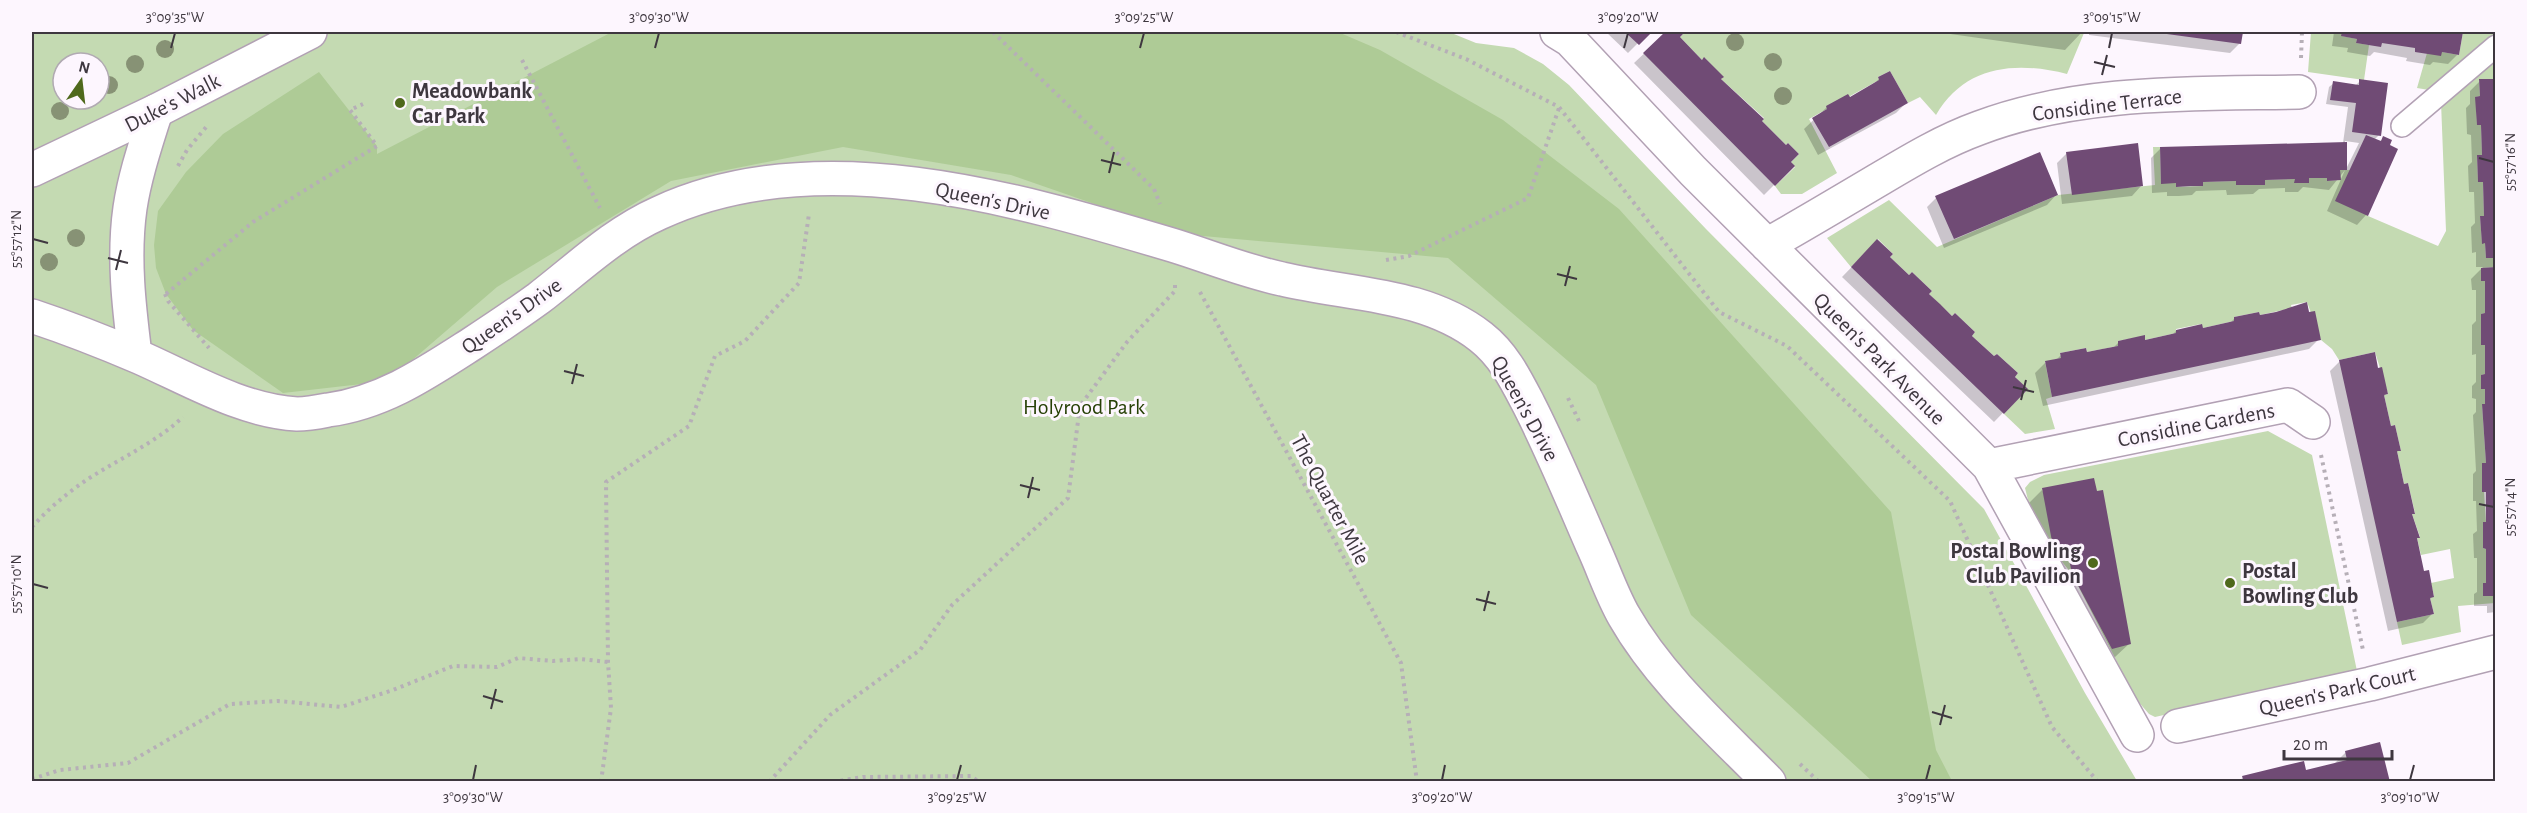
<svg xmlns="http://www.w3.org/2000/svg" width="2527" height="813" font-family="'Alegreya Sans',sans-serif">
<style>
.green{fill:#c4dab2;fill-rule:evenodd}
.forest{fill:#aecb96}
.shadow{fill:#0003;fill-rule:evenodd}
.building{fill:#704b75}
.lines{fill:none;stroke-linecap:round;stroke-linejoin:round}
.service-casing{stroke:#b2a1b4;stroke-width:24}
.minor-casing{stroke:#b2a1b4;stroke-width:36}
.tertiary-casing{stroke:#b2a1b4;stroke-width:36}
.path{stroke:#b6afb7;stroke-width:4;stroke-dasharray:3 4.5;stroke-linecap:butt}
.service{stroke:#fff;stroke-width:21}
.minor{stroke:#fff;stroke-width:33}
.tertiary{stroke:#fff;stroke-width:33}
.tree{fill:#879275}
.ticks{fill:none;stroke:#3e373f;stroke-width:2}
.poi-dot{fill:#4f691c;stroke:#fdf6fe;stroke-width:2}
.labels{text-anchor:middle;stroke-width:6;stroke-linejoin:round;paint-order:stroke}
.poi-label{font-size:22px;font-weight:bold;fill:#3e373f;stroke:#fdf6fe;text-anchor:start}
.street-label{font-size:22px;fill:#3e373f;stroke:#fdf6fe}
.park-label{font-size:22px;fill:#264005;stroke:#fdf6fe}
.neatline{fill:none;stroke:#3e373f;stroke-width:2}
.ticks-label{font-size:15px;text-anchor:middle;fill:#3e373f}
</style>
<rect width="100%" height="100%" fill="#fdf6fe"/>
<path class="green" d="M32,32H1449L1476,43L1514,48L1543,64L1569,85L1706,229L1984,509L2085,693L2137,781L32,782ZM63,63H99V99H63Z
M1681,32H2074L2084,33L2067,74C2016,61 1965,65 1936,115L1920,97L1908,103L1890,71L1878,77L1879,80L1809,119L1837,173L1802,194H1781L1775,186L1795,167L1791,162L1799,154L1788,143L1786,145L1762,121L1764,118L1721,79L1723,77L1705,58L1702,60L1680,37L1683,34Z
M2311,32H2342V36L2357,39L2356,43L2369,45L2364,80L2308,72Z
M2463,32H2495V38L2429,90L2417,88L2427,53L2442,52L2459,55Z
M2495,59V79L2479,80L2480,96L2476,97L2477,125H2481L2482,155H2477L2478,182H2483L2484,216H2480L2482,243H2485L2486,258H2496L2495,267L2481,268V280L2485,281V313L2481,314V345H2485V374L2481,375V389H2485V404L2482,405L2486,463H2482L2486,522L2483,523V548L2486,549V583H2483V596H2495V603L2458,606L2461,632L2402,645L2397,622L2434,614L2430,598L2434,596L2431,583L2454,578L2450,549L2421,555L2417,538L2420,537L2412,514L2415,513L2408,483L2404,484L2397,451H2401L2395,425L2391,426L2384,395L2388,394L2375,352L2339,360L2332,349L2321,340L2307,302L2291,305L2292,308L2260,315L2259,312L2234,317V321L2203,328L2201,324L2176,329V333L2145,340V336L2118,341V346L2087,352L2086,348L2060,353L2061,358L2045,362L2052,397L2046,399L2055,429L2025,434L2004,414L2027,389L2015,377L2018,373L1997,354L1994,356L1972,336L1975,332L1955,313L1952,316L1929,294L1932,291L1912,272L1909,275L1890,257L1893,254L1878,239L1851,267L1827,238L1889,200L1937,247L2058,195L2155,185L2153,147H2160L2161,183H2176L2177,187L2203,186V182L2236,181V185H2265V180L2295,179V183H2309V178H2327V181L2340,180V170H2350L2368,216L2438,246L2446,231L2441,102Z
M2268,431L2312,455L2357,671L2155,717L2149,714L2136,699L2072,574L2054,552L2029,504L2025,488L2030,482L2044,475Z"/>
<path class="forest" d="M612,32H1338L1380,50L1503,120L1619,209L1891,512L1936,750L1952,781H1872L1691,615L1596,385L1448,258L1181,234L1011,175L843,147L671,181L497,287L388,381L283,393L193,330L166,294L156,268L154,245L158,211L186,172L223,134L319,72L377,146V154Z"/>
<path class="shadow" d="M1606,32H1649L1628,53Z
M1667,32H1679L1681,34L1678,37L1760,121L1793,166L1764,195L1634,63Z
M1936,32H2082L2065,50Z
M2089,32H2241L2240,43L2230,53L2089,35Z
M2334,32H2462L2458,54L2448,64L2433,62L2430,65L2406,61L2407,58L2374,52L2370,56L2347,52L2348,48L2332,46Z
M1879,79L1906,103L1896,113L1818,155L1804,129L1827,107L1849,99L1870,87Z
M2496,80V612L2487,613V606H2474V594L2477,592V558H2474L2473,534L2477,531L2476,501H2473V474L2476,471L2473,415L2476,412V399L2472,398V386L2476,382V354L2472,355V325L2476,321V290H2472L2471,279L2483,267H2476V252L2472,253L2471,227L2475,223L2474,192H2469L2468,166L2472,162L2471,135L2467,134L2466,108L2470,104V91L2480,81Z
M2360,81L2379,135L2374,140L2379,142L2384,138L2366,215L2357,225L2327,211L2345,170L2329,190L2303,187L2298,192H2285V188L2259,189L2253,194L2227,195L2226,190L2196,191L2192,195L2179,196H2167V192L2152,193L2151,158L2160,149L2343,143L2348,107L2326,104L2329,87L2334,83L2355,86ZM2345,141L2359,143L2346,169Z
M2067,153L2141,186L2132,196L2062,204L2057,163Z
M2056,195L2047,205L1944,248L1927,207L1936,198Z
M1877,241L1888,257L2026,389L1994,422L1842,277Z
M2306,304L2319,339L2309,349L2043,406L2035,373L2045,363L2055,361L2061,355L2086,354L2113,348L2118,343L2144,342L2171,336L2176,331L2202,329L2230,323L2234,319L2259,317Z
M2340,361L2386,394L2383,397L2390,427L2399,450L2396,453L2403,485L2413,513L2411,516L2418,537L2416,540L2423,573L2433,596L2429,600L2432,614L2423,623L2388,631L2330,371Z
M2042,490L2130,643L2115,657L2098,662L2028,504Z
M2346,752L2388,782H2239L2243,777L2304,772L2334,764Z"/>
<path class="building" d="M1625,32H1652L1639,45Z
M1665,32H1681L1683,34L1680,37L1702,60L1704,57L1724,77L1721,79L1764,119L1762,121L1786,145L1788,143L1799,154L1791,162L1795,166L1775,186L1643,53Z
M2152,32H2243L2241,44Z
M2342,32H2463L2459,55L2442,52L2441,56L2415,52V48L2382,43L2381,47L2356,43L2357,39L2341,36Z
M1890,71L1908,103L1829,147L1812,118L1827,109L1826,106L1848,94L1850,97L1879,80L1878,77Z
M2359,79L2388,83L2381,136L2352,132L2356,103L2330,100L2333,81L2359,85Z
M2479,79H2496V258H2486L2485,243L2482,244L2480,216H2484L2483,182H2478L2477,155H2482L2481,125H2477L2475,97L2480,96Z
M2366,135L2381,141L2383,136L2392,140L2390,145L2398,149L2368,216L2335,201Z
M2347,142V170H2340L2341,180L2327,181V178H2309V183H2294L2295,179L2265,180V185H2236V181L2203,182V186H2190L2176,187V183L2161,184L2160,147Z
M2138,143L2143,186L2072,195L2066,152Z
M2040,152L2058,195L1954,239L1935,196Z
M1877,239L1893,254L1890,257L1909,275L1912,272L1932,291L1929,294L1940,304L1952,316L1955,313L1975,332L1972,336L1994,356L1997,354L2018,373L2015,377L2028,389L2004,414L1851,267Z
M2496,267V596H2483V583H2486V549L2483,548V522H2486V492H2482V463H2486L2482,404H2485V389H2481V375L2485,374V345H2481V314L2485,313V281H2481V268Z
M2307,302L2309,312L2315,311L2321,340L2052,397L2045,361L2061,358L2060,353L2086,348L2087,352L2102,349L2118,346V341L2145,335V340L2176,333V330L2202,324L2203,328L2234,321V317L2259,312L2260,315L2276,312Z
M2375,352L2378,368L2382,367L2388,394L2384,395L2391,426L2395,425L2401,451H2397L2404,484L2408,483L2415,514H2412L2420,538H2417L2424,571L2429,570L2434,597L2430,598L2434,614L2397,622L2339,360Z
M2094,478L2097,491L2103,490L2131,644L2112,649L2072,574L2067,549L2054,552L2042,488Z
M2380,742L2390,782H2244L2242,776L2304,761L2306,770L2347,760L2345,751Z"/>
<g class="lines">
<g class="service-casing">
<path id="service" d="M2402,126L2496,46"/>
</g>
<g class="minor-casing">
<path id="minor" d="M1557,32L1570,40L1693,171L1989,466L2137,735
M1767,245C1804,224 1841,202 1878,180C1910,161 1943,141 1979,128C2079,90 2193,94 2299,92
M32,316C68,328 104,342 139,357C189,379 242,411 297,414C307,414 318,412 328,410C382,403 425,374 470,345C493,330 517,314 539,298C578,268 614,233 659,213C816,140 1015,198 1172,245C1208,256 1244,271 1282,279C1349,295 1425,293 1481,337C1504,355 1516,380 1529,405C1553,452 1573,501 1594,549C1604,571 1612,595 1624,616C1660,679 1718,730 1769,782
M135,355C129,307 123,257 130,208C135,175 146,143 156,111
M1989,466L2288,405L2313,422
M2178,726L2370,684L2496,652"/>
</g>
<g class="tertiary-casing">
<path id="tertiary" d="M32,170L156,111L310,32"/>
</g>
<path class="path" d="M993,32L1154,189L1160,204
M1396,32L1466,59L1559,107L1719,312L1787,346L1950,501L2052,727L2098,782
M2301,58L2302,32
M522,60L600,208
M178,166L187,150L207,126
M1386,260L1409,256L1528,198L1559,108
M1200,292L1401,663L1417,782
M165,294L168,301L209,348
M166,294L253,222L377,146L350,110L363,104
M1568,398L1579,421
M2321,455L2363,650
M32,527C47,510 66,494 85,481C118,459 154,444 183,417
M1800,764L1819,782
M32,779L60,770L128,763L230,704L278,701L341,707L393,690L453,666L497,667L518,658L553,661L580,659L608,662
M601,782L611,708L608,662L606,482L689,426L715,356L745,341L799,283L809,214
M769,782L830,715L920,650L952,605L1068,498L1080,406L1127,342L1175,291V282
M833,782L863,777L971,776L979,782"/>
<use href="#service" class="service"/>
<use href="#minor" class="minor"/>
<use href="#tertiary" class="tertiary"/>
</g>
<g class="tree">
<circle cx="1735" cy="42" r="9"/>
<circle cx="165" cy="49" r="9"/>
<circle cx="1773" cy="62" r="9"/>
<circle cx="135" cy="64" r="9"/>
<circle cx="109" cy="85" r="9"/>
<circle cx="1783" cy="96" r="9"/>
<circle cx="60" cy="111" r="9"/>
<circle cx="76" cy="238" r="9"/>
<circle cx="49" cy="262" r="9"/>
</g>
<path class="ticks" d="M171,48L175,33M655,48L659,33M1140,48L1144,33M1624,48L1628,33M2109,48L2112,33M2094,62L2115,67M2102,75L2107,55M2479,158L2494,162M1101,160L1121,165M1109,173L1114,152M33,239L48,243M108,258L128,263M116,270L121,250M1557,274L1577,279M1565,286L1570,266M564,371L584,376M572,384L577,364M2013,387L2034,392M2021,400L2026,380M1020,485L1040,490M1028,498L1033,477M2479,504L2494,507M33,584L48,588M1476,599L1496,604M1484,611L1489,591M483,696L503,702M491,709L496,689M1932,712L1952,718M1940,725L1945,705M473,780L476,765M957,780L961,765M1442,780L1445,765M1926,780L1930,765M2410,780L2414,765"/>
<g class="poi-dot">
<circle cx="400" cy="103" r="6"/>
<circle cx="2093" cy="563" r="6"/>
<circle cx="2230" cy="583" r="6"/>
</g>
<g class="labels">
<g class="poi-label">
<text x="412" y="98">Meadowbank<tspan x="412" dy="25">Car Park</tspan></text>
<text x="2081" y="558" text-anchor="end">Postal Bowling<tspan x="2081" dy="25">Club Pavilion</tspan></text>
<text x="2242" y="578">Postal<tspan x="2242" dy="25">Bowling Club</tspan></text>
</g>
<g class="street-label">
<text transform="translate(172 102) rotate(-27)" y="8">Duke's Walk</text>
<text transform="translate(2107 104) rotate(-7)" y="8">Considine Terrace</text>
<text transform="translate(993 200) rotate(12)" y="8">Queen's Drive</text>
<text transform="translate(511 315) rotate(-35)" y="8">Queen's Drive</text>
<text transform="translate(1880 358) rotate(45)" y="8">Queen's Park Avenue</text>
<text transform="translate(1526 408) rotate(61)" y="8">Queen's Drive</text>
<text transform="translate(2196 424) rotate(-11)" y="8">Considine Gardens</text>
<text transform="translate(1331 499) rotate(62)" y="8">The Quarter Mile</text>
<text transform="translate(2337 690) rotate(-13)" y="8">Queen's Park Court</text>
</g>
<g class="park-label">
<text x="1084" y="414">Holyrood Park</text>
</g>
</g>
<rect width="2527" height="813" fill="none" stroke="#fdf6fe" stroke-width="66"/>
<g transform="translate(81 81) rotate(14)"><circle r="28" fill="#fdf6fe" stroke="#b1aab2" stroke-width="1.5"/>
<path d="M0-4.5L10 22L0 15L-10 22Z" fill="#4f691c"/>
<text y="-9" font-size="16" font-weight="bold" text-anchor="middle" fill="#3e373f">N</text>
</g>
<path d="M2284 750v9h108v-9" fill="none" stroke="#3e373f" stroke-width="3"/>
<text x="2293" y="750" font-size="18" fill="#3e373f" stroke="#fdf6fe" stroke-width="4.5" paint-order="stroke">20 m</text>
<rect x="33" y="33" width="2461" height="747" class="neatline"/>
<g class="ticks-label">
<text x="175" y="22">3°09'35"W</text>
<text x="659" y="22">3°09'30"W</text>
<text x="1144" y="22">3°09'25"W</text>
<text x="1628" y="22">3°09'20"W</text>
<text x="2112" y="22">3°09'15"W</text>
<text transform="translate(2510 162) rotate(-90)" y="5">55°57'16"N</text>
<text transform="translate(16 239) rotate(-90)" y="5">55°57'12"N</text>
<text transform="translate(2510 507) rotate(-90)" y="5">55°57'14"N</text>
<text transform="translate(16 584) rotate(-90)" y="5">55°57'10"N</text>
<text x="473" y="802">3°09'30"W</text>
<text x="957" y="802">3°09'25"W</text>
<text x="1442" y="802">3°09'20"W</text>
<text x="1926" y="802">3°09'15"W</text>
<text x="2410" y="802">3°09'10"W</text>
</g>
</svg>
